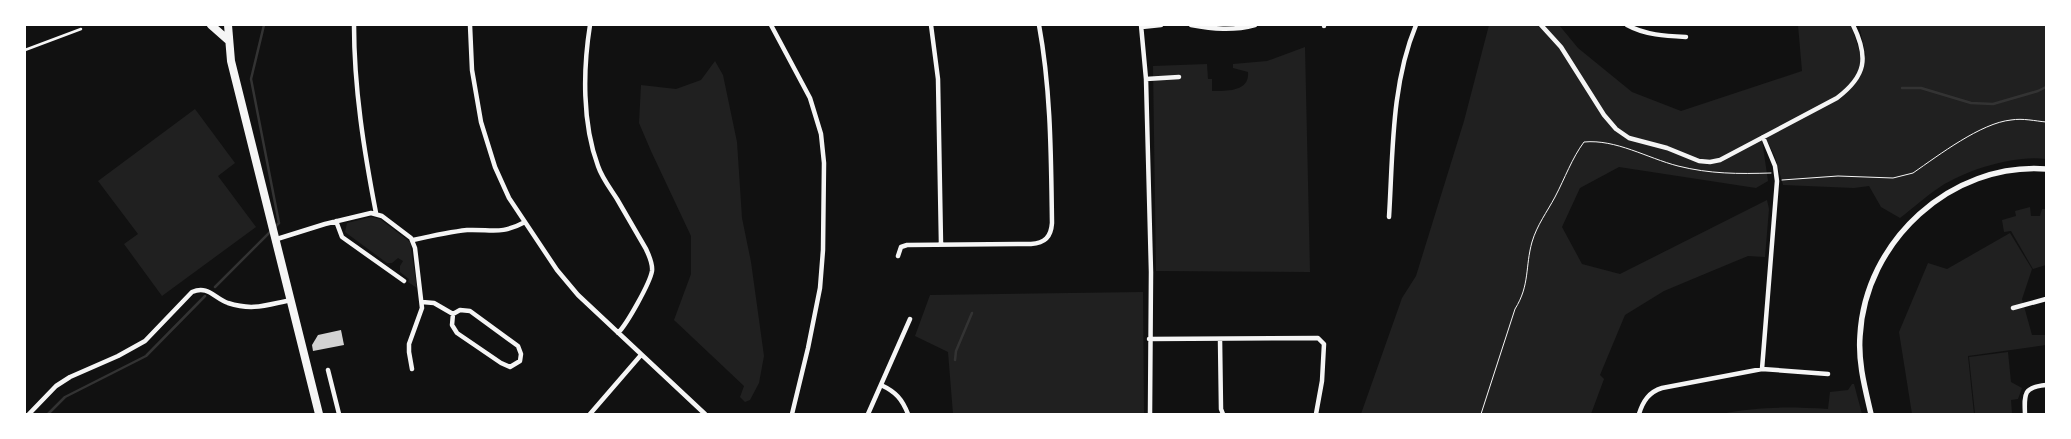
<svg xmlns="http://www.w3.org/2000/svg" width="2071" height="439" font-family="'Roboto Condensed',sans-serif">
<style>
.green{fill:#202020}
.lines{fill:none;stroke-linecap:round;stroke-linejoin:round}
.stream{stroke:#333;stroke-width:2.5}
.building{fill:#d3d3d3}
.path{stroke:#f5f5f5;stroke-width:1}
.service{stroke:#f5f5f5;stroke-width:2.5}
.minor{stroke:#f5f5f5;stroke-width:4.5}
.tertiary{stroke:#f5f5f5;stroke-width:5.5}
.primary{stroke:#f5f5f5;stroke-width:8}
</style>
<rect width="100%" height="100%" fill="#111"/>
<path class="green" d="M1489,25H1559L1578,48L1632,92L1681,111L1802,71L1798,25H1851L1860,53L1866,56L1859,25H2046V159C2014,155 1966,170 1940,187C1926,196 1913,208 1900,218L1881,207L1869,186L1854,188L1783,185L1775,157L1766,138L1762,140L1768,181L1756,188L1619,167L1580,188L1562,227L1582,264L1620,274L1767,200L1769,209L1765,257L1748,256L1707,273L1664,291L1625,315L1600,375L1604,379L1591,414H1361L1402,298L1416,276L1464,121Z
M1305,47L1310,272L1156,271L1153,66L1207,64L1208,79H1212V91C1226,91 1250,92 1248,72L1233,68V64L1267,61Z
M715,61L723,75L737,142L742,218L751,262L764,356L759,383L750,400L745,402L740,397L744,386L674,320L691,274V236L651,151L639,123L641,85L676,89L701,80Z
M195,109L235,163L218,176L256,227L162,296L124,244L138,234L98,181Z
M2030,207L2031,216H2040L2042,209H2046V265L2033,269L2011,231L2004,232L2002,220L2016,216L2015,211Z
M371,217L380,219L410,242L417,288L408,282L409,279L400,272V266L403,261L398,258L392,263H387L345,232L347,223Z
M2010,233L2032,269L2022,299L2032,335H2046V345L1968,356L1974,414H1912L1899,332L1928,263L1947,269Z
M1143,292L1144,414H953L948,352L915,336L930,295Z
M2008,352L2011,382L2022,388L2018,399L2011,400L2012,414H1975L1969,357Z
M1852,384H1854L1862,414H1721C1759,406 1790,407 1828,409L1830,392L1848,390Z"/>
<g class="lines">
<path class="stream" d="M1902,88H1921L1971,103L1993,104L2038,91L2046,87
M215,287L279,223L251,79L264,25
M955,360L956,351L972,313
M48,414L65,397L146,356L205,296"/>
</g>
<path class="building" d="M341,330L344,345L313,351L312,345L318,335Z"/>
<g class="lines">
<path class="path" d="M1782,180L1838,176L1893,178L1913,173C1939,155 1981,123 2011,120C2023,118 2035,121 2046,122
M1481,414L1515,309C1530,285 1525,267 1532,242C1537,225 1547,212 1555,197C1565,178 1572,158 1584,142C1616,139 1647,158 1678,166C1710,174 1738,174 1771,173"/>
<path class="service" d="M25,50L81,29"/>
<path class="minor" d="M354,25C354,88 364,151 376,213
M470,25L472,70L481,122L495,167L509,198L557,270L578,295L705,414
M590,25C583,69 582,123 598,166C602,178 610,188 617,199C627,216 636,232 646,249C649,256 653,263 652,271C650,283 627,324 618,333
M771,25L810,98L821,134L824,163L823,250L820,288L808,348L792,414
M931,25L938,79L941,244
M1141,25L1146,79L1151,272L1150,414
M1191,25C1213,29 1233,31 1255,25
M1324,25V26
M1541,25L1561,47L1604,115L1616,129L1629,138L1667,148L1699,161L1710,162L1720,160L1837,98C1866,76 1869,58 1853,25
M1627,25C1645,35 1666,36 1686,37
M1142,27L1161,25
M1146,79L1179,77
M1389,217C1393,154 1391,85 1416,25
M336,221L342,237L404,281
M277,239L325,224L371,213L382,216L411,238L415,248L422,308L409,344V352L412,369
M413,240C431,236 449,232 467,230C492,229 501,235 525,222
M898,256L901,247L907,245L1031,244C1045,243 1051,237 1052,223C1051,157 1051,90 1039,25
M422,302L434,303L453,314L460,310L470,311L518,346L521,354L520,361L510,367L501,363L457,333L452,325L453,314
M2013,308L2046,299
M1149,339L1318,338L1324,344L1322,381L1316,414
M1220,339L1221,409L1223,414
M1762,369L1777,181L1775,166L1763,137
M328,370L339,414
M881,385C896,392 902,399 908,414
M29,414L56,386L70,377L118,356L145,341L192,292C208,285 214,298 228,303C253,311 266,305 291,300
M590,414L641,355
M868,414L910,319
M1639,414C1643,401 1649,392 1662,388L1762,369L1828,374
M2025,414C2024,393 2024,387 2046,385"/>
<path class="tertiary" d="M1871,414C1865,388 1858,363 1860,336C1865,241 1951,162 2046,169"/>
<path class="primary" d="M211,25L228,40
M228,25L231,61L319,414"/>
</g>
<rect width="2071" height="439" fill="none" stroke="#ffffff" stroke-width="52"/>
</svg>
